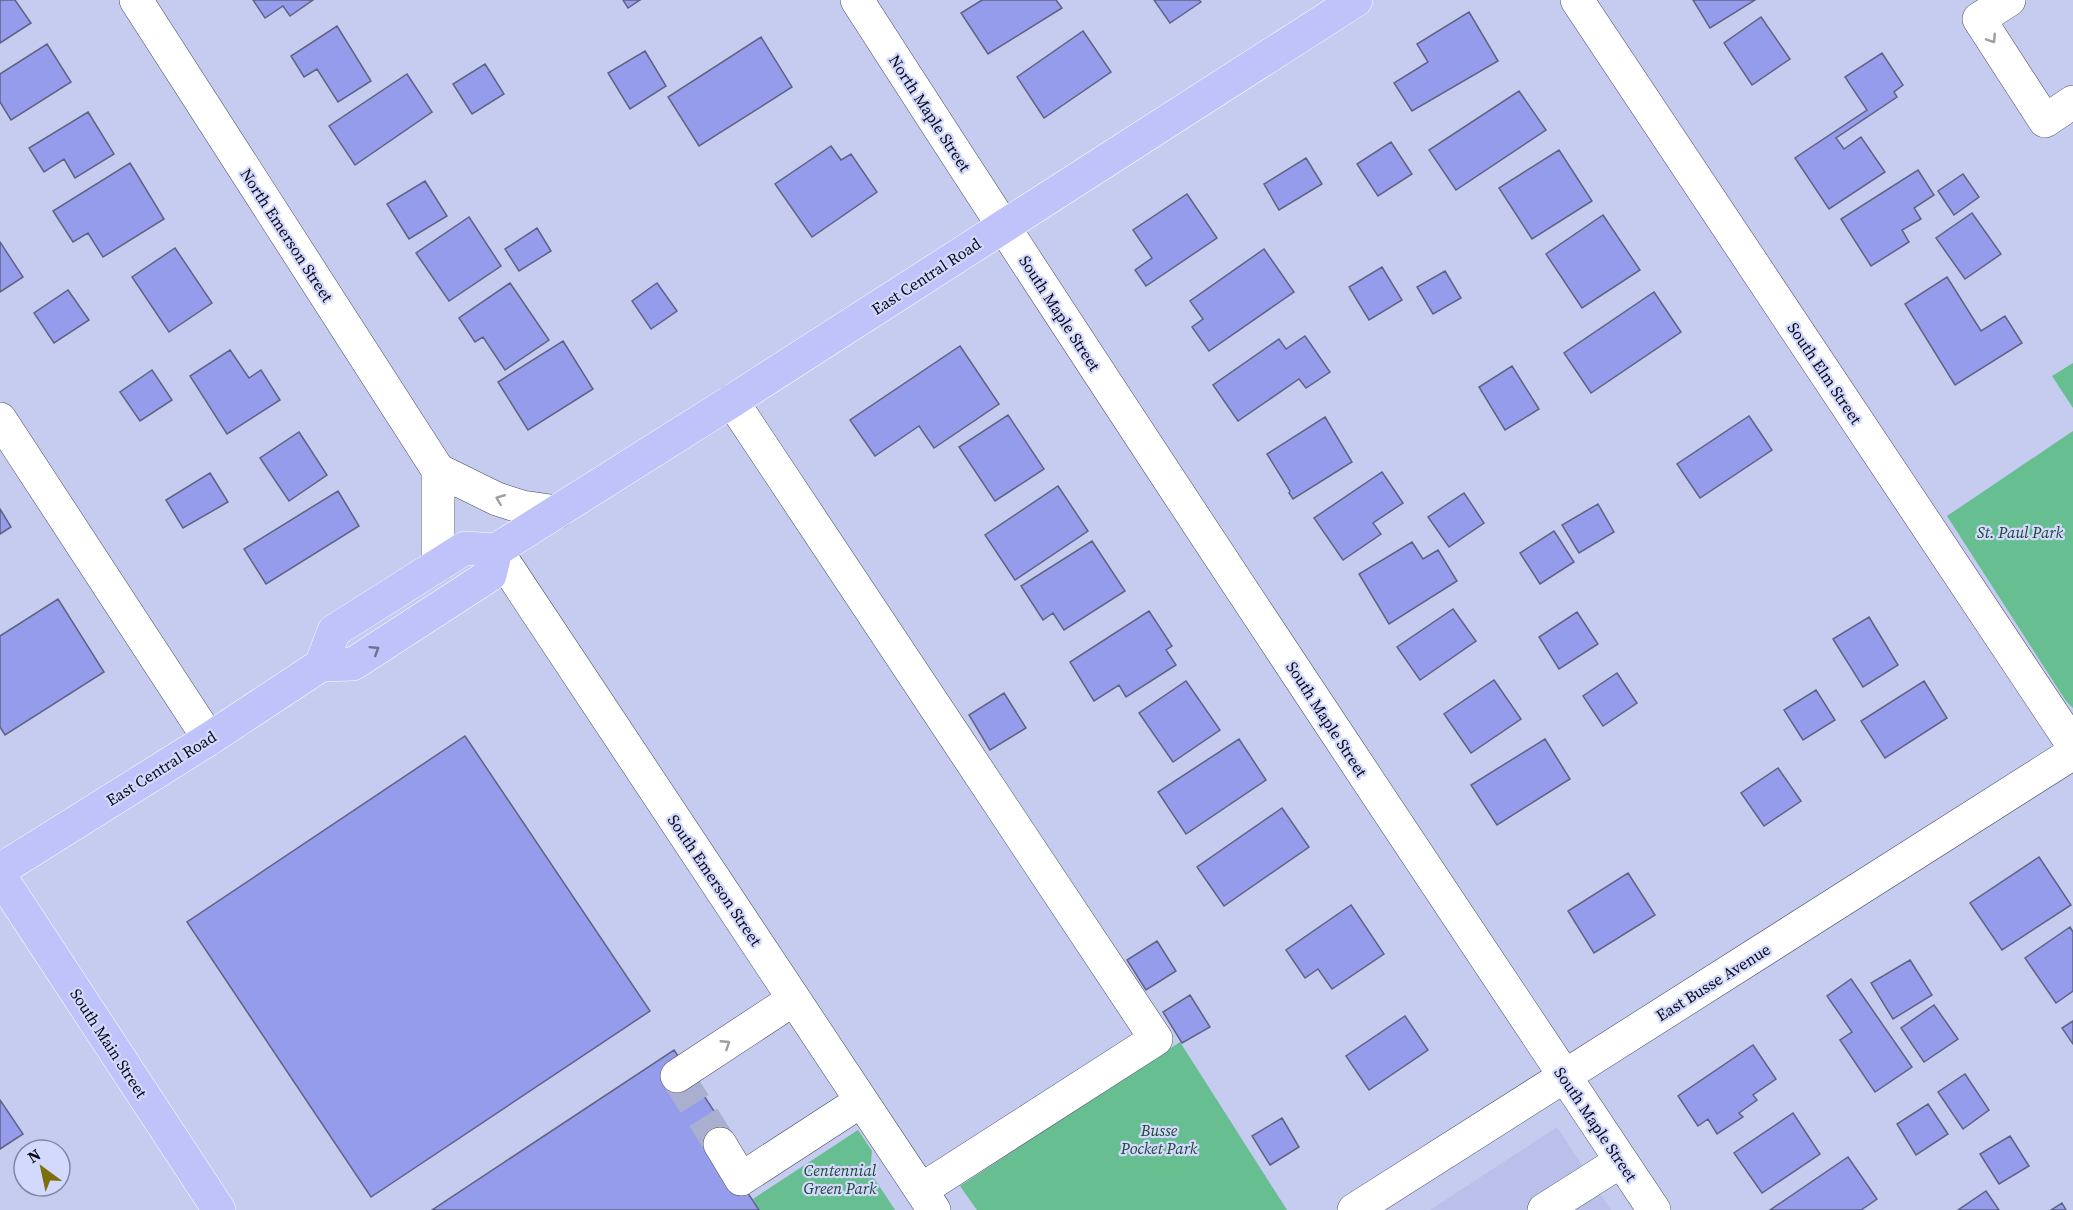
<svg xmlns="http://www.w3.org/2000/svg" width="2073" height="1210" font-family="'Source Serif 4',serif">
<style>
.built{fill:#bbc0eb}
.green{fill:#66be91}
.building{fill:#969cec;stroke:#5f6383;stroke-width:1.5}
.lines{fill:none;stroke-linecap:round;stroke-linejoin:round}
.minor-tunnel{stroke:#aaaecf;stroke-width:33;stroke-dasharray:33 16;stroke-linecap:butt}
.minor-casing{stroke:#474a69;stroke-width:34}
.major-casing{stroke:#fff;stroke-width:34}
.minor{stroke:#fff;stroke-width:33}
.major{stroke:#bfc3fa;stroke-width:33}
.oneway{stroke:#9d9da2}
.oneway2{stroke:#6e7094}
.labels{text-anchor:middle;stroke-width:4.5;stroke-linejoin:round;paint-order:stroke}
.street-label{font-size:16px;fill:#0a0a17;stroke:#d3d8fd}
.park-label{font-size:16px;font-style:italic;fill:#1e4732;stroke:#d3d8fd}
</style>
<rect width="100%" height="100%" fill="#c6cbf0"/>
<path class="built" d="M1557,1127L1611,1210H1430Z"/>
<path class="green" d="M2073,363V408L2052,376Z
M2073,431V708L2066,701L1947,516Z
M1180,1042L1287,1210H977L960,1186Z
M858,1130L872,1151L870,1172L895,1210H759L753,1199Z"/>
<path class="building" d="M0,0H15L31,23L0,43Z
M253,0H313L290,16L283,6L265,18Z
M623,0H640L628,8Z
M982,0H1056L1062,8L988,54L961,13Z
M1154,0H1199L1201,2L1170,23Z
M1693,0H1755L1710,28Z
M1469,12L1498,61L1412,111L1394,83L1428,62L1417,44Z
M1761,17L1790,59L1752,85L1724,43Z
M337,26L371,81L338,102L317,69L304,77L291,56Z
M1083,31L1111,72L1044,118L1017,77Z
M761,37L792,87L699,146L668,97Z
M47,44L71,82L11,120L0,102V74Z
M645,51L666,86L630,109L608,73Z
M1882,53L1903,85L1894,92L1897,97L1836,138L1844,149L1861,137L1885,172L1829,209L1795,158L1867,110L1845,77Z
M485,64L504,94L472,114L453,84Z
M407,74L432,112L355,165L329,126Z
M1519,91L1546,130L1456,190L1429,150Z
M88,112L114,154L75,178L64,159L44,172L29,148Z
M1391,142L1412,174L1378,196L1357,164Z
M831,146L841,160L851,154L877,192L812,237L775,184Z
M1559,150L1592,201L1532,239L1499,188Z
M1306,158L1322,184L1279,210L1264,184Z
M130,163L164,219L103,257L88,233L73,242L53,211Z
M1918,170L1934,195L1914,208L1921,219L1902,230L1909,242L1871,266L1841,219Z
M1963,174L1979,197L1954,215L1938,191Z
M425,181L447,216L409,239L387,204Z
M1187,194L1217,238L1146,286L1135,270L1152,258L1133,230Z
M1972,213L2001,254L1965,279L1936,238Z
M1603,215L1640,270L1582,308L1546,254Z
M469,217L501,266L449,301L416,253Z
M537,228L551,251L519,271L505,249Z
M0,242L23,277L0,292Z
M175,248L212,303L169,332L132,277Z
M1264,249L1294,292L1209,351L1192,327L1203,319L1190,301Z
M1382,267L1402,300L1369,320L1349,287Z
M1445,271L1461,298L1433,314L1417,287Z
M1947,277L1981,331L2005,316L2022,343L1955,385L1905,304Z
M510,283L549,340L505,370L483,337L475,342L459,318Z
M657,283L677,311L651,329L632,301Z
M68,290L89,320L54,343L34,313Z
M1654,292L1681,332L1591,393L1564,353Z
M1305,336L1330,372L1306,388L1299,379L1238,421L1213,385L1279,339L1286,349Z
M563,341L593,389L528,430L498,382Z
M960,346L999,404L934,448L919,426L875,456L850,420Z
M230,350L249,378L261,370L280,400L227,434L190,376Z
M1512,366L1539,409L1505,430L1479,387Z
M152,370L172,400L140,421L120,392Z
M1008,415L1044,469L995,501L959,447Z
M1749,416L1772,450L1700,498L1677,464Z
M1325,417L1352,462L1293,499L1289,493L1290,491L1267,454Z
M299,432L327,475L289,501L260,458Z
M1382,472L1403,503L1373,523L1381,534L1343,560L1314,518Z
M210,473L228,502L183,528L166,500Z
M1058,486L1088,531L1015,580L985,535Z
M338,491L359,526L266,584L244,549Z
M1464,493L1484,523L1449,547L1428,517Z
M1598,504L1614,532L1579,553L1562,525Z
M0,509L11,527L0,534Z
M1554,531L1574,562L1540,584L1520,553Z
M1092,541L1125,591L1064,630L1053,613L1043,620L1021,586Z
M1412,542L1423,559L1438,550L1457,581L1389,624L1359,574Z
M58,599L104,672L5,735L0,727V636Z
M1453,609L1476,641L1420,680L1397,647Z
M1149,611L1172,646L1166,650L1176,665L1126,697L1119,685L1094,701L1070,662Z
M1577,612L1598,644L1559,669L1539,637Z
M1869,617L1898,665L1863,687L1833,639Z
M1617,673L1637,703L1603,726L1583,696Z
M1494,680L1521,719L1471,753L1444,714Z
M1186,681L1220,730L1173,762L1139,713Z
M1924,681L1947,718L1885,758L1861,721Z
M1816,690L1835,720L1803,740L1784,710Z
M1004,693L1026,728L990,750L969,715Z
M465,736L650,1011L371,1197L187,922Z
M1239,739L1266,780L1186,834L1158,792Z
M1545,739L1570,779L1497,825L1471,785Z
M1778,768L1801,801L1764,826L1741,793Z
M1282,808L1309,847L1224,906L1197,867Z
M2039,857L2071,905L2002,950L1970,903Z
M1628,873L1655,915L1594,953L1568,911Z
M1351,905L1384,954L1332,989L1318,969L1305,978L1286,950Z
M2070,927L2073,932V991L2056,1003L2025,958Z
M1157,941L1176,971L1146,990L1127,960Z
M1910,960L1932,995L1893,1019L1871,983Z
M1851,979L1912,1067L1875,1092L1840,1040L1852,1032L1827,996Z
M1190,995L1210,1027L1182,1043L1163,1012Z
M1934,1005L1958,1039L1924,1062L1901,1028Z
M1405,1016L1428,1050L1369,1090L1346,1056Z
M2073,1021V1044L2062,1028Z
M1753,1045L1776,1079L1753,1095L1757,1100L1739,1113L1743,1117L1717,1134L1708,1119L1698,1126L1678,1096Z
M674,1050L731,1137L717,1146L759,1210H432Z
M1965,1074L1989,1110L1963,1129L1938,1092Z
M0,1100L23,1134L0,1149Z
M1928,1104L1948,1134L1916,1155L1897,1124Z
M1793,1113L1820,1154L1762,1193L1734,1153Z
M1282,1118L1299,1147L1270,1165L1252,1136Z
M2010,1136L2029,1166L1999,1184L1980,1154Z
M1848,1157L1877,1199L1861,1210H1770Z
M1986,1191L1999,1210H1958Z
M2062,1203L2066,1210H2051Z"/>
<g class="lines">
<path class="minor-tunnel" d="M677,1076L720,1144"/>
<g class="minor-casing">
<path id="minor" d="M136,0L438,470L497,499L522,507L557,512
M857,0C1118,406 1386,808 1654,1210
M1577,0L2073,745
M2009,0L1979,19L2045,121L2073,102
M732,401L1156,1039L921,1190
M0,419L209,739
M496,550L934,1210
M438,565V470
M677,1076L794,999
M720,1144L741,1179L861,1101
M1354,1210L2073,753
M1544,1210L1621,1161"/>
</g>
<g class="major-casing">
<path id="major" d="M321,665L334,631L465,548L496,550L732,401L1356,0
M0,870L209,739L321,665L353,664L490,575L496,550
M0,876L219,1210"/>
</g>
<use href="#minor" class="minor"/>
<use href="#major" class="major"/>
</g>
<defs><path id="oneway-chevron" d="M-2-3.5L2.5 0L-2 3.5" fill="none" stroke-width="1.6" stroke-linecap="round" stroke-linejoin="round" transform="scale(1.5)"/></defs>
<g class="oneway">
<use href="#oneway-chevron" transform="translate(1992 39) rotate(57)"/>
<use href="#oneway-chevron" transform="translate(500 499) rotate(-158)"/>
<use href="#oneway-chevron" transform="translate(726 1044) rotate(-33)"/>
</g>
<use class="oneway2" href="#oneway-chevron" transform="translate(375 650) rotate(-32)"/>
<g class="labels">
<g class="street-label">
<text transform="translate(930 113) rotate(57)" y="6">North Maple Street</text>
<text transform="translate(287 235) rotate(57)" y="6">North Emerson Street</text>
<text transform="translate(926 276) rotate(-33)" y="6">East Central Road</text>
<text transform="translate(1060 313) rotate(57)" y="6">South Maple Street</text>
<text transform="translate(1825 373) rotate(56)" y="6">South Elm Street</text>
<text transform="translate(1327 719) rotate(57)" y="6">South Maple Street</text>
<text transform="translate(161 768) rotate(-32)" y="6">East Central Road</text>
<text transform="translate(715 880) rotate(56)" y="6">South Emerson Street</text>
<text transform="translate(1713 982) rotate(-32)" y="6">East Busse Avenue</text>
<text transform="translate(109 1043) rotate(57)" y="6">South Main Street</text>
<text transform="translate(1596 1124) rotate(56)" y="6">South Maple Street</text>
</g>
<g class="park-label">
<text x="2020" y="538">St. Paul Park</text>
<text x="1159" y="1136">Busse<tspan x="1159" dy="18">Pocket Park</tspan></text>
<text x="840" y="1176">Centennial<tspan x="840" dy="18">Green Park</tspan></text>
</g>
</g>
<g transform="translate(42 1168) rotate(327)"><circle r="28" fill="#d3d8fd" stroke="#8386a1" stroke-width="1.5"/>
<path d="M0-4.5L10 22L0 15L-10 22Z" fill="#7e6f0e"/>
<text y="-9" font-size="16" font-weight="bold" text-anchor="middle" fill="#0a0a17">N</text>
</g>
</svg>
